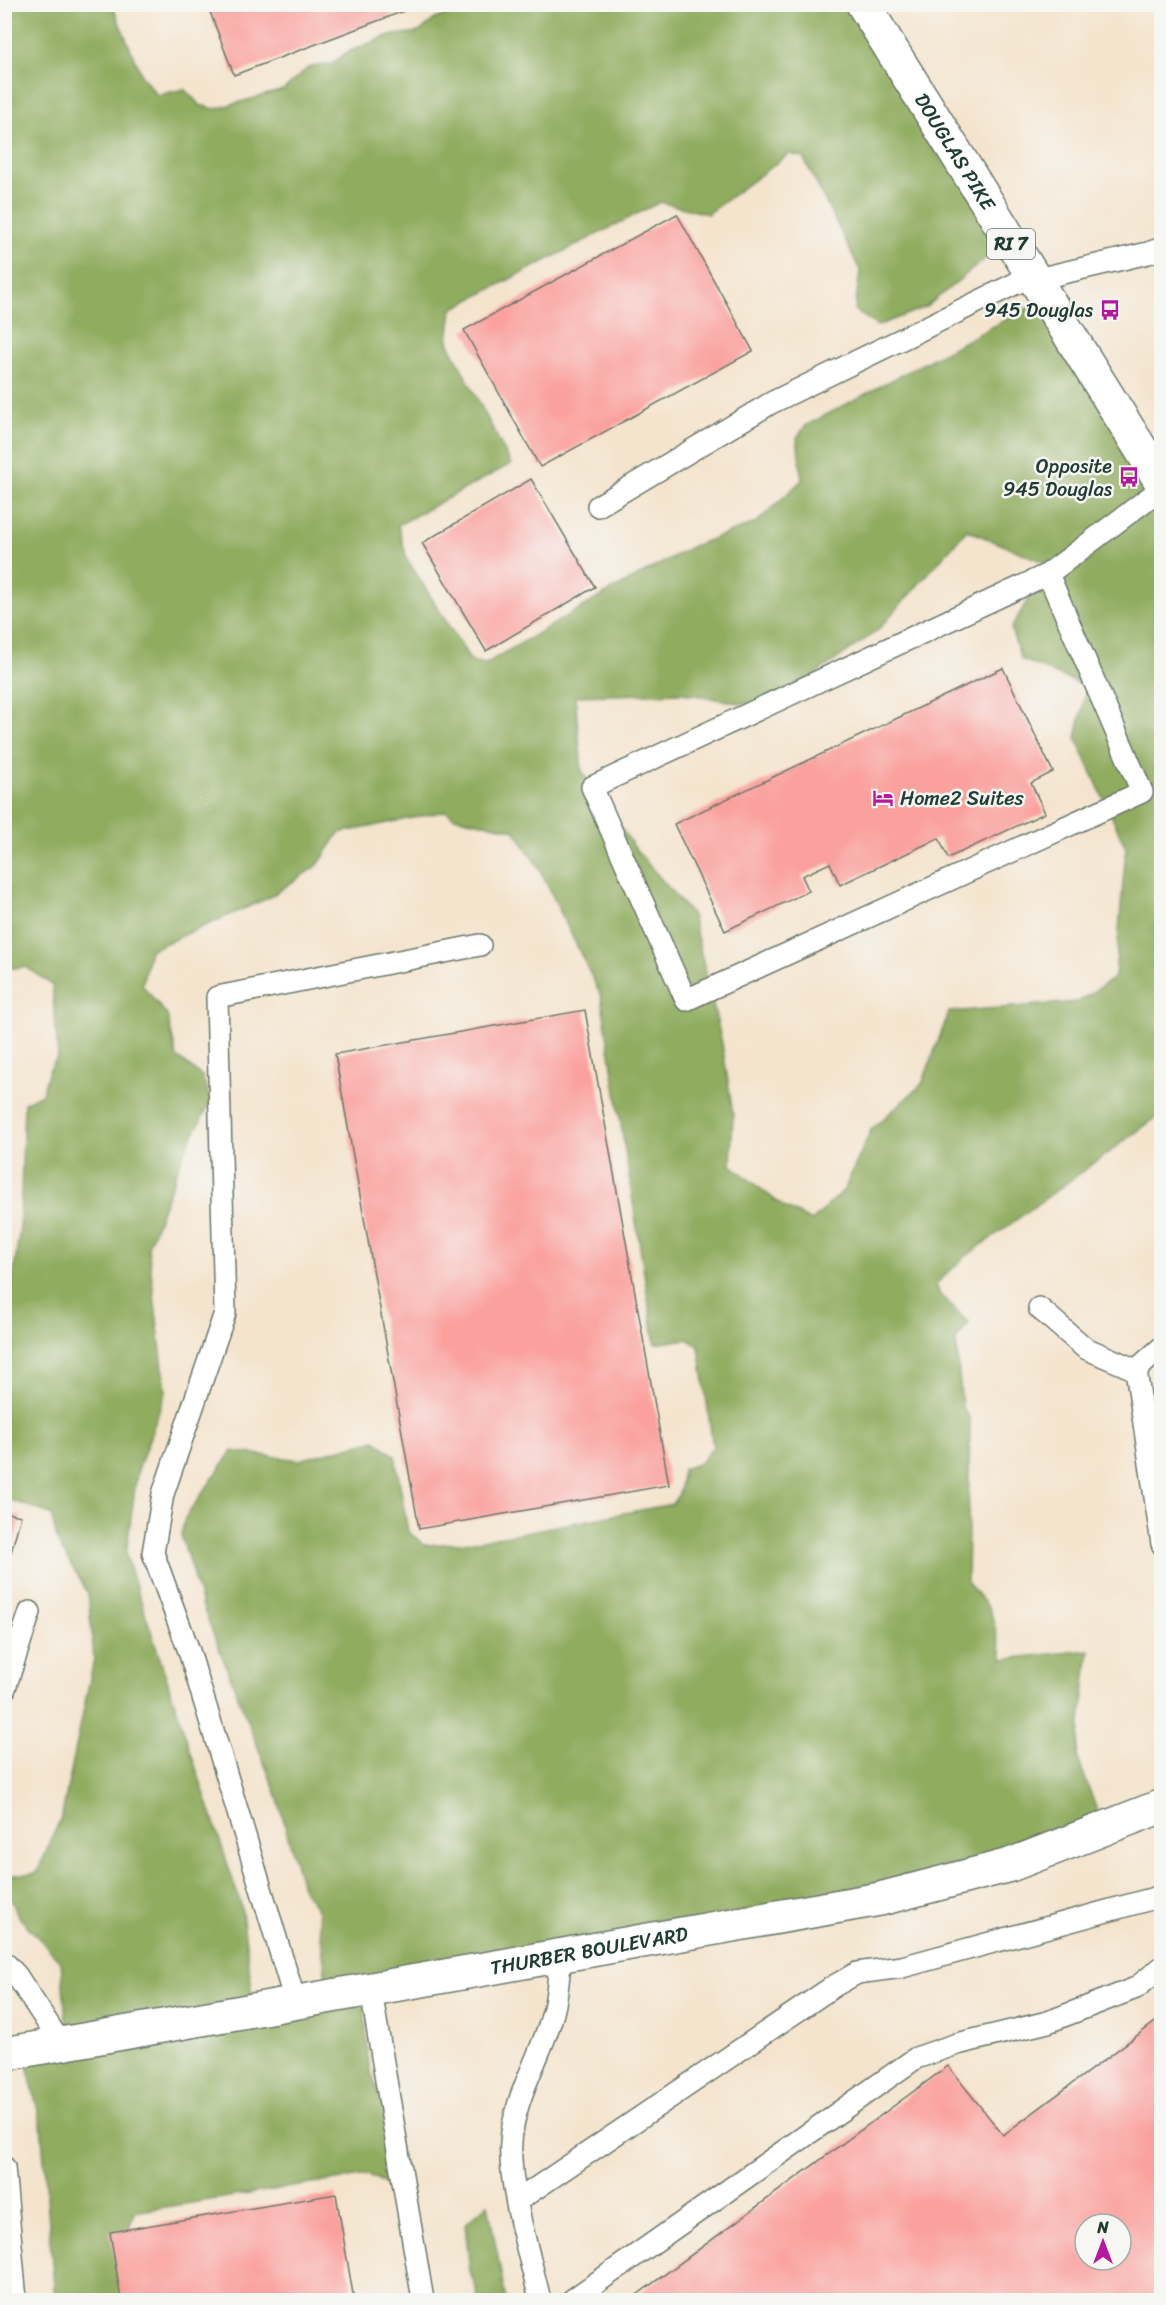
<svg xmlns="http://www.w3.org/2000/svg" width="1166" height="2305" font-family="Sriracha,sans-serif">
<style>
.forest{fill:#8fac5f;stroke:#57744a;stroke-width:1.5;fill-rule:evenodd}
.building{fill:#faa09d;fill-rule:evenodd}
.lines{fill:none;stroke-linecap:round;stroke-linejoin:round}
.service-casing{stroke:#6a776a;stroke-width:24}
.tertiary-casing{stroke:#6a776a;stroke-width:36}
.primary-casing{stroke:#6a776a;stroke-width:36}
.service{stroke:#fff;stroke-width:21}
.tertiary{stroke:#fff;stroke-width:33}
.primary{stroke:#fff;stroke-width:33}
.labels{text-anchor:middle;stroke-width:5;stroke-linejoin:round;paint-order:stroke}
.shield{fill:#f6f6f2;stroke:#60746d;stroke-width:1.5}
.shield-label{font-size:18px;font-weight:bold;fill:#1f3d34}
.street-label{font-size:20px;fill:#1f3d34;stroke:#f6f6f2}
.poi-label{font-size:20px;fill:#1f3d34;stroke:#f6f6f2;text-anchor:end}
</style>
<rect width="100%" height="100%" fill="#f6f6f2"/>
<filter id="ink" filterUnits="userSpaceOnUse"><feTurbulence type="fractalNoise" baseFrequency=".0167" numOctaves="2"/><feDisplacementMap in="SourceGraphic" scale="12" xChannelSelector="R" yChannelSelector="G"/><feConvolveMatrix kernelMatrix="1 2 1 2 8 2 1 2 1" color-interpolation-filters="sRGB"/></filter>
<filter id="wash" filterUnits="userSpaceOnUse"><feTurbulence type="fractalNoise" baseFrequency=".008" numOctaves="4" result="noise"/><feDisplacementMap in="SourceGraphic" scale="24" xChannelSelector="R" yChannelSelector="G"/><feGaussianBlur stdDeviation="1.35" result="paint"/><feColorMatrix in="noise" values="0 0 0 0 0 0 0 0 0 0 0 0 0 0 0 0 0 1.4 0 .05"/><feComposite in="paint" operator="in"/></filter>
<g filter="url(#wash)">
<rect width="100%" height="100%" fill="#f4e4cd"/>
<path class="forest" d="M5,5H112L142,76L157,95L184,89L200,105L215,109L283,90L309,67L332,64L346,53L387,36L419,32L435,19L474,5H867L1012,242L997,249L926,307L877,326L855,310L860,270L803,157L789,154L707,214L660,202L452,309L448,342L511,464L398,525L407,559L471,661L485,664L612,590L693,546L756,523L802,480L797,438L805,426L1039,302L1161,475V1114L964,1258L936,1284L940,1295L969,1323L956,1340L962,1407L970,1419L967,1582L990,1609L1003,1659L1089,1650L1077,1756L1102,1824L1056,1844L363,1994L369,2066L401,2155L390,2186L368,2175L134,2212L127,2236L134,2300H55L41,2123L23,2048L67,2032L61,1962L18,1916L5,1884V1876L37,1873L62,1815L94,1659L88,1593L58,1543L51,1514L5,1498L4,1339L20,1227L24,1103L42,1094L49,1070L58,1056L52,985L26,967L5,969ZM967,530L1048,564L1011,629L1021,659L1087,687L1076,738L1126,848L1115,977L1078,1002L949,1012L922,1084L871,1130L844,1190L812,1221L784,1207L731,1165L733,1114L722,1043L692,915L637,851L582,771L575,696L683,693L767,708L877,631ZM446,811L454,817L514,830L538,866L601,996L655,1344L687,1339L699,1346L713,1447L700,1463L683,1469L679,1494L672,1504L472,1542L426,1545L408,1532L395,1456L375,1440L299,1460L232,1451L185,1518L181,1535L202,1605L276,1793L302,1887L318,1911L327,1988L254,2005L241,1905L126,1555L137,1473L166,1392L148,1247L184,1152L211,1101L202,1076L177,1057L167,1015L142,985L150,950L268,898L318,865L339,833Z
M488,2204L506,2300H480L470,2272L465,2224Z"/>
<g id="blocks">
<path class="building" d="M207,4H420V5L234,75Z
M677,214L753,351L540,467L464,330Z
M531,479L595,587L486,651L422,543Z
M1003,668L1053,772L1031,783L1045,813L948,858L939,838L840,885L830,863L802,876L809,891L725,931L674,824Z
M585,1010L669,1485L419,1529L335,1054Z
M4,1512L21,1516L5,1574H4Z
M1162,2017V2300H630L948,2066L1003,2135ZM1085,2224H1121V2260H1085Z
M336,2194L354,2300H121L110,2232Z"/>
</g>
</g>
<g filter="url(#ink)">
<use href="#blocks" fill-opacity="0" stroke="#6a776a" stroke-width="1.5"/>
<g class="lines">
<g class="service-casing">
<path id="service" d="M1033,280L1148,253L1162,248
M598,506L771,403L1031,276
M1048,574L1142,792L686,1000L592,787L1048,574L1162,488
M1039,1308L1085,1348L1136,1370
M1162,1347L1136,1370L1162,1544
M4,1691L30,1612
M4,1962L17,1976L62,2045
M371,1991L423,2300
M296,2004L189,1651L153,1553L163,1494L225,1313L217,997L480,945
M4,2167L16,2300
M517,2201L834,1986L857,1973L902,1967L1162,1896
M540,2300C530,2256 508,2187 511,2142C514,2096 540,2059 552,2016C558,1998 558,1976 561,1957
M572,2300L916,2058L957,2044L1048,2022L1136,1988L1162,1967"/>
</g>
<g class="tertiary-casing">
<g id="tertiary">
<path id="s1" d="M4,2054L880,1899L1010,1865L1162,1806"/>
</g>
</g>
<g class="primary-casing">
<g id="primary">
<path id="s2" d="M863,4L1162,483"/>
</g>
</g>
<use href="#service" class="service"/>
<use href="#tertiary" class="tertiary"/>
<use href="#primary" class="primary"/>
</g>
</g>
<defs>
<g id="bus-bare" transform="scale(1.62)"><path d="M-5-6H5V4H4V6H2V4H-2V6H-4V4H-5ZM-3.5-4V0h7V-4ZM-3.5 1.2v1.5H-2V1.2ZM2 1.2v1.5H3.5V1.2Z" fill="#b5179e" stroke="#f6f6f2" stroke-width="2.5" paint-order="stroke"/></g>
<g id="hotel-bare" transform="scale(1.62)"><path d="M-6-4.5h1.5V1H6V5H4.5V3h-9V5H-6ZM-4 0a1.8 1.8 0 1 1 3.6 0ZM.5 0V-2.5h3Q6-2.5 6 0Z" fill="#b5179e" stroke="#f6f6f2" stroke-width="2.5" paint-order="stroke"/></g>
</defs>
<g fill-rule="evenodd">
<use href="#bus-bare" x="1110" y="310"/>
<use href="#bus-bare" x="1129" y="477"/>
<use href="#hotel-bare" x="883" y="798"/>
</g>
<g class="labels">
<rect class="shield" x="987" y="229" width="48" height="30" rx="4.5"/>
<g class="shield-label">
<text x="1011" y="250">RI 7</text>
</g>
<g class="street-label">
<text dy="7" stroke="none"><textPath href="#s2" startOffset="174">DOUGLAS PIKE</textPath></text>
<text dy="7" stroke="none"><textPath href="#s1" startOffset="594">THURBER BOULEVARD</textPath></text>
</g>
<g class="poi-label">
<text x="1093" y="317">945 Douglas</text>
<text x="1112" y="473">Opposite<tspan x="1112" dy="23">945 Douglas</tspan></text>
<text x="900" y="805" text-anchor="start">Home2 Suites</text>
</g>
</g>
<rect width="1166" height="2305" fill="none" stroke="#f6f6f2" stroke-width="24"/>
<g transform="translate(1103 2242)"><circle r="28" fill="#f6f6f2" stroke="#a0aca6" stroke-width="1.5"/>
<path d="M0-4.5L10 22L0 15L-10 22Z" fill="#b5179e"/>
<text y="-9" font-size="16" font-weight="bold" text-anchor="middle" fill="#1f3d34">N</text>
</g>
</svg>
